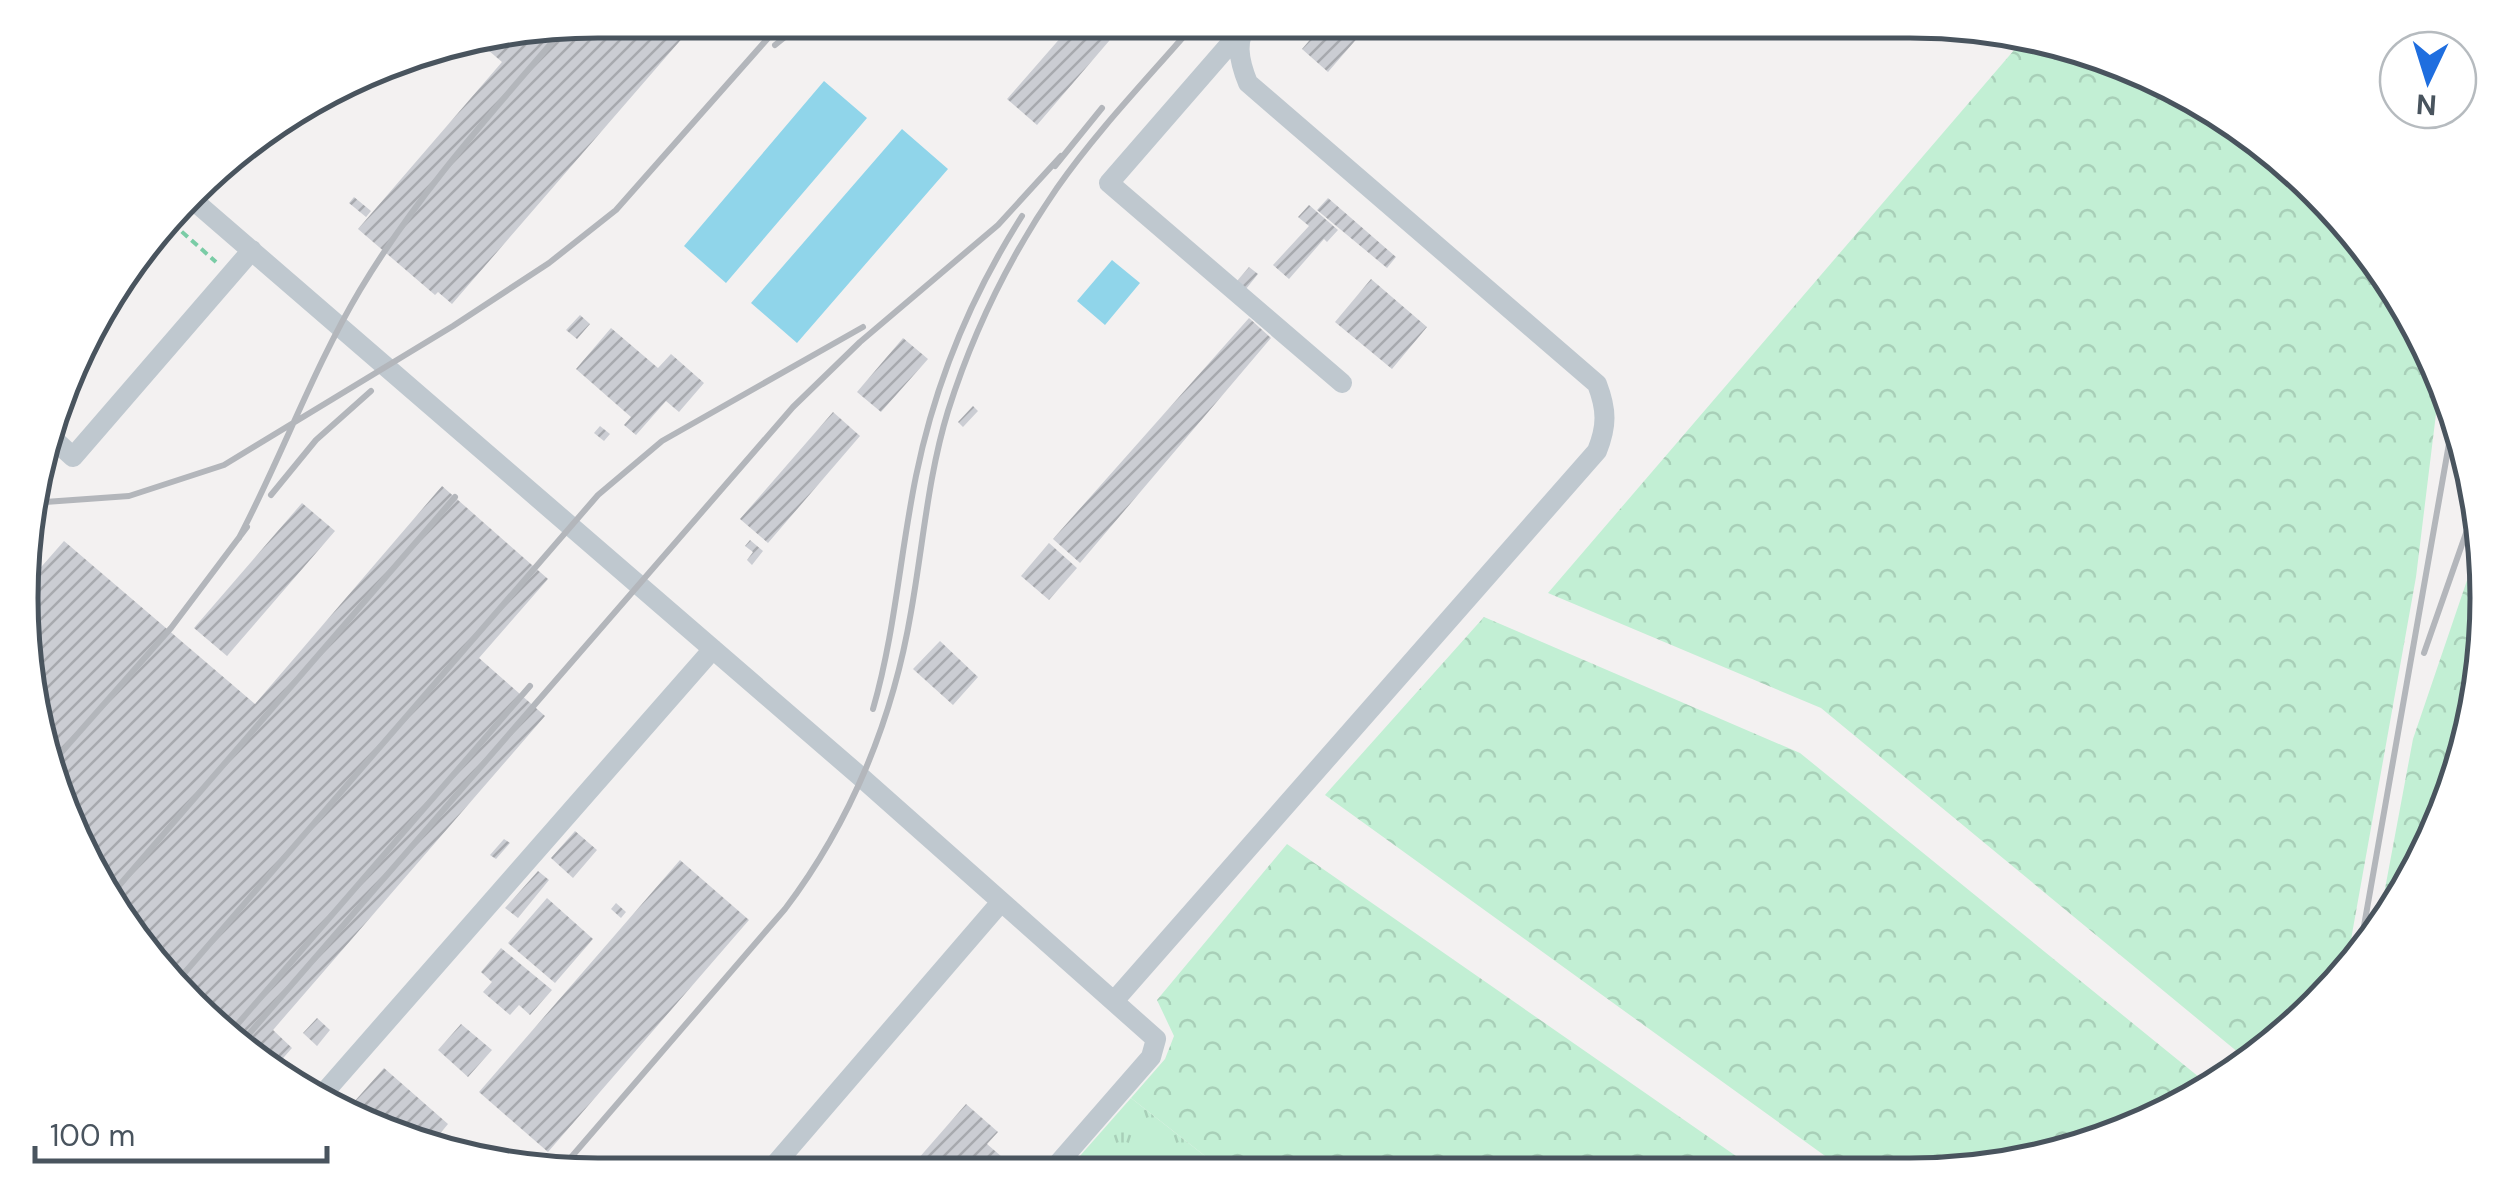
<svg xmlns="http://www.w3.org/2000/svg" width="2508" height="1196" font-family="'DM Sans',sans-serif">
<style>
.grass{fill:url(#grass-tufts)}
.forest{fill:url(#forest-crowns)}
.water{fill:#90d5ea}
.building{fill:url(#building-hatch)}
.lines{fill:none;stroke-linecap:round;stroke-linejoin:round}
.path{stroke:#7acca6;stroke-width:4;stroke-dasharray:8 5;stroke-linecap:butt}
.minor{stroke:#bfc8cf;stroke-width:20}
.rail{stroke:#b3b6bb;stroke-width:6}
.rim{fill:none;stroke:#49545e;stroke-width:5}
</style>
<defs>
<pattern id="grass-tufts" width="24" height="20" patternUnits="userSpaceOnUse" patternTransform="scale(2.5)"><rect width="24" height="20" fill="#c2efd4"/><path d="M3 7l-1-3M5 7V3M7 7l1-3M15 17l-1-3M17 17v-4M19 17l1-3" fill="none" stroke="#a8cfb8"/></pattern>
<pattern id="forest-crowns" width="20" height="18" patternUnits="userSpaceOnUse" patternTransform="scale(2.5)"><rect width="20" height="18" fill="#c2efd4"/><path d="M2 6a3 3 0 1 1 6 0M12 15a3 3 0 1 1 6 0" fill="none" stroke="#a8cfb8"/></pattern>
<pattern id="building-hatch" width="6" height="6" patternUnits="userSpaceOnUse" patternTransform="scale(2.5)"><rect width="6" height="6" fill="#cbcdd3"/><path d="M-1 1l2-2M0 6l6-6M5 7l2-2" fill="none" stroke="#a7a9ae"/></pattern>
</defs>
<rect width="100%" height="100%" fill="#f3f1f1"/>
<path class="grass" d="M1131,1098L1228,1174H1064Z"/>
<path class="forest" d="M2021,42L2132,64L2319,190L2441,373L2416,577L2345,973L2261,1057L2251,1063L1821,708L1548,593Z
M2478,548L2488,599L2444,820L2376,937L2413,739Z
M1484,617L1800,753L2210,1086L2131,1132L1986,1171H1846L1325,795Z
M1287,844L1759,1172L1228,1174L1131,1098L1165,1059L1174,1036L1157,1000Z"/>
<path class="water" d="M824,81L867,118L726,283L684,246Z
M902,129L948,169L797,343L751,303Z
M1112,260L1140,283L1105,325L1077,301Z"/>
<path class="building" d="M598,20H698L452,304L438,292L435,295L358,229L502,62L488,50L501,36Z
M1076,20H1127L1037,125L1007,99Z
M1327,20H1373L1328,72L1302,49Z
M354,197L371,211L366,217L349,203Z
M1328,198L1396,257L1387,268L1317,210Z
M1309,205L1338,230L1327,242L1324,239L1289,279L1273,265L1309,226L1298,217Z
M1249,267L1258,274L1246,289L1237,281Z
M1371,279L1427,327L1392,369L1335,322Z
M580,315L590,324L577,339L566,330Z
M1249,318L1271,338L1080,563L1053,539Z
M611,328L658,368L671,354L704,383L679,412L666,401L636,435L624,425L631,417L576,369Z
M903,338L928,359L881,412L857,392Z
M973,406L978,411L963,427L958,422Z
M833,412L860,436L768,543L740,519Z
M600,426L610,434L604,441L594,433Z
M442,486L548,579L479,658L545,716L273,1030L292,1048L277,1065L190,1007L80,854L25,673L28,582L64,541L255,704Z
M302,503L335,531L227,656L194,628Z
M750,540L763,551L752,565L747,560L753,552L745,546Z
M1049,543L1077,568L1049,600L1021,576Z
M940,641L978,677L953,705L913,669Z
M575,831L597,850L573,878L551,858Z
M504,839L510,843L496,859L490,855Z
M680,860L749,920L548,1152L479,1092Z
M538,871L549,880L518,918L505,908Z
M547,898L593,939L555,983L508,943Z
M616,903L626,912L621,918L611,909Z
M501,948L552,990L530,1015L519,1005L510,1015L483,992L492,982L481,972Z
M317,1018L330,1030L317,1046L303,1033Z
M461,1024L492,1050L468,1077L438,1050Z
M384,1068L448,1124L432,1143L376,1132L346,1111Z
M966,1104L998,1132L987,1144L1017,1170L1014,1174L936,1175L918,1159Z"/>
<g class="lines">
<path class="path" d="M172,223L216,262"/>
<path class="minor" d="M1242,30L1109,183L1342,383
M193,200L862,778L1156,1039L1151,1057L1049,1174
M50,436L73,457L252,250
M1114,1001L1597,451C1607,426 1607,410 1597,384L1248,83C1239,61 1234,39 1250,20
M322,1095L713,649
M766,1175L1001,902"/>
<path class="rail" d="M775,45L806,20
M1055,166L1102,108
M271,495L316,440L371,391
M31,503L129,496L224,465L453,326L549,263L616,210L784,20
M239,538C282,456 313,369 360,290C418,193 494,110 567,25
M2424,653L2472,516
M873,709C895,633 900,554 916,476C935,383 971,296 1022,216
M52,763L171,628L247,527
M110,896L455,497
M2358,960L2453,421
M174,985L598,495L662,441L863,327
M229,1034L530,686
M242,1042L793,407L860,342L998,225L1061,156
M561,1169L785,909C851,822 893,719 911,612C923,545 928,476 948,411C973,332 1010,256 1057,188C1099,128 1151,75 1198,20"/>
</g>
<path d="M0 0H2508V1196H0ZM598 38H1910A560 560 0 0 1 2470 598V598A560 560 0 0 1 1910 1158H598A560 560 0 0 1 38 598V598A560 560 0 0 1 598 38Z" fill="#fff" fill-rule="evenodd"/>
<path class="rim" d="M598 38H1910A560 560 0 0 1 2470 598V598A560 560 0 0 1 1910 1158H598A560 560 0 0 1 38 598V598A560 560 0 0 1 598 38Z"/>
<g transform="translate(2428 80) rotate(184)"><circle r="48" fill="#ffffff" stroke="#b6bbbf" stroke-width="2.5"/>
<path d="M0-8L18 38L0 25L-18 38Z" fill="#1f6edf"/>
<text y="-15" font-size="28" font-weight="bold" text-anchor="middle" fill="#49545e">N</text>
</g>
<path d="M35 1146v15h292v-15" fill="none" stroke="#49545e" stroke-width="5"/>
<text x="50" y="1146" font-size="30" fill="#49545e" stroke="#ffffff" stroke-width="8" paint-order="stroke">100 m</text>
</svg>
